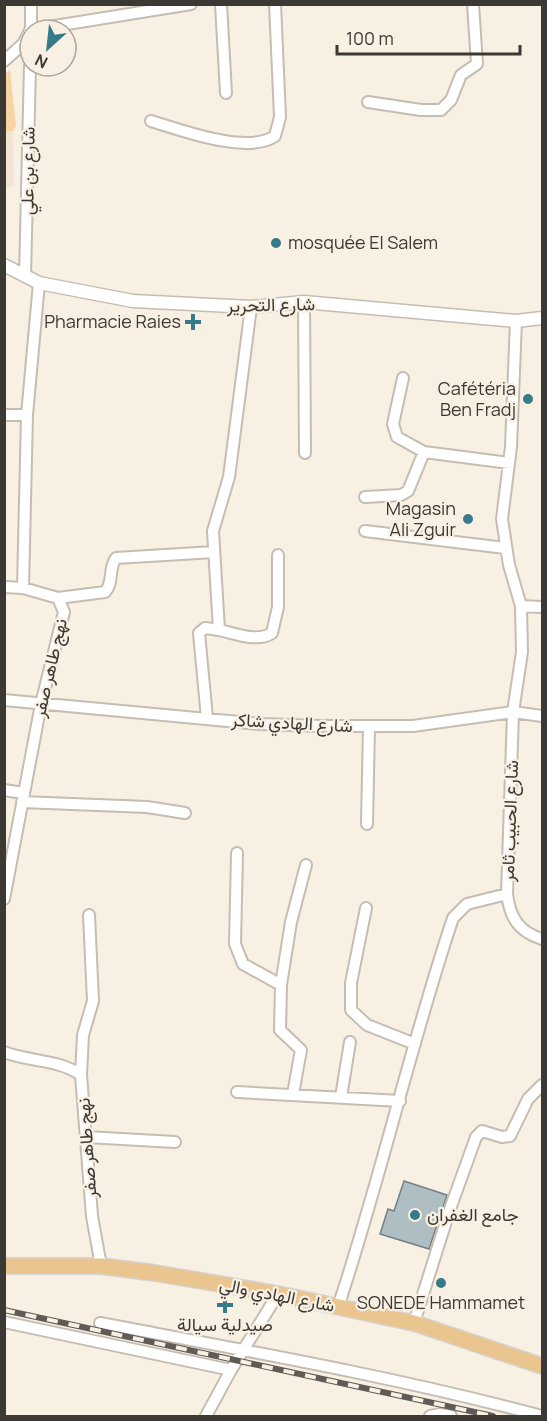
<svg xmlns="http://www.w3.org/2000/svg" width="547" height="1421" font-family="Manrope,Vazirmatn,sans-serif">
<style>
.built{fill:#f3e5d3}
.green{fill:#f9d4a3}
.building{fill:#afbec2;stroke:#738185;stroke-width:1.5}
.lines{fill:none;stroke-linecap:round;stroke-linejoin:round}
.minor-casing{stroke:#c5bdb2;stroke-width:14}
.tertiary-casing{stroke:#c5bdb2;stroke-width:15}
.primary-casing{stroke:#d4d3d2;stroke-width:18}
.minor{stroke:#fff;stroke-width:10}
.tertiary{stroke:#fff;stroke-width:12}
.primary{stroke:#eac58f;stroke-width:15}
.rail-casing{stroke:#605b56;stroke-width:6}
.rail{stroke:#f9f0e4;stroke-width:4;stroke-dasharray:11;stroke-linecap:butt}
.poi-dot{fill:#367b89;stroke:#f9f0e4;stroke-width:2}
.labels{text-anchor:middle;stroke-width:4.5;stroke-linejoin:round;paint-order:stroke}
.street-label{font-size:18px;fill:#3c3834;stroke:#f9f0e4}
.poi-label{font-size:18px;fill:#3c3834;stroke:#f9f0e4;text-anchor:end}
</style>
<rect width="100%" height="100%" fill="#f9f0e4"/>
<path class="built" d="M13,131L14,186L5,187V133Z"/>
<path class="green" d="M10,70L16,126L13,131L5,132V74Z"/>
<path class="building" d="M404,1181L447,1195L429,1249L380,1234L388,1209L394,1211Z"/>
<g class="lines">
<g class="minor-casing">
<path id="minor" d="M31,4V30
M221,4L226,93
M30,30L191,4
M4,61L23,44L30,31
M368,102L421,110H441L451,100L461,75L477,64L473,4
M151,121C181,130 247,155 275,136L280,117L275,4
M25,276L30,66
M304,302L305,453
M403,378L393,424L397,437L424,452L509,463
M4,415H27
M365,497L401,495L408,491L424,452
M365,531L505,548
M4,587L23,588L58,598L64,612L41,704L4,899
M23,588L27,415L39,283
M58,598L105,592C114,583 108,568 116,558L214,552
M521,606L542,607
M219,630C234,633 257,643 272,633L278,607V555
M4,700L260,724L320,726H413L513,712L542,716
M207,718L199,633L205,628L219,630L213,531L229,477L251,307
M4,790L23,793
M22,802L147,807L185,813
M367,824L369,726
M237,853L235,944L243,964L281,985L280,1030L301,1050L293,1094
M507,894C510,918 519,932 542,939
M366,908L351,983V1010L367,1025L415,1044
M281,985L291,922L306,865
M4,1052C30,1062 58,1059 81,1075L92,1216L101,1266
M81,1075L83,1035L93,1001L89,915
M237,1092L400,1101
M341,1097L350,1042
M86,1137L175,1142
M338,1307C381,1178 410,1046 453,918L467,904L507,894L513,712L522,652L521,606L509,565L502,519L511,447L516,321
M4,1322L231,1370
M100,1323C248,1351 396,1377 542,1416
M414,1323L449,1212L476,1137L482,1131L502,1137L510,1136L528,1099L542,1085
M206,1416L231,1370L278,1294
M430,1416L440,1414L451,1416"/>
</g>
<g class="tertiary-casing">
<path id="tertiary" d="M4,265L39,283L133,301L251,307L304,302L516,321L542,318"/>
</g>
<g class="primary-casing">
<path id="primary" d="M4,1266H101L155,1273L278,1294L414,1323L542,1366"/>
</g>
<use href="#minor" class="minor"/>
<use href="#tertiary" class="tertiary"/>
<use href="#primary" class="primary"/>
<g class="rail-casing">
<path id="rail" d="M4,1310L493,1416"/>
</g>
<use href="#rail" class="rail"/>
</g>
<g class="poi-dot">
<circle cx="276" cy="243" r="6"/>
<path d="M190 313h6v6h6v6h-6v6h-6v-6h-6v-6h6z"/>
<circle cx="528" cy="399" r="6"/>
<circle cx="468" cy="519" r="6"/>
<circle cx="415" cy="1215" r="6"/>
<circle cx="441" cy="1283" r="6"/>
<path d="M222 1296h6v6h6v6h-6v6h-6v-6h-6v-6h6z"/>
</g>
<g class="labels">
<g class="street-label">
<text transform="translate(28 171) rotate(-89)" y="6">شارع بن علي</text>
<text transform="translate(271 305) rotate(-1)" y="6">شارع التحرير</text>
<text transform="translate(50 668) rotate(-77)" y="6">نهج طاهر صفر</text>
<text transform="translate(292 723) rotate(3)" y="6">شارع الهادي شاكر</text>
<text transform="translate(510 821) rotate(-88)" y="6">شارع الحبيب ثامر</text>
<text transform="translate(87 1148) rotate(-94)" y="6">نهج طاهر صفر</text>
<text transform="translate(277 1295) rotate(11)" y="6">شارع الهادي والي</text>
</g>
<g class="poi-label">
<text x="288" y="249" text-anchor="start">mosquée El Salem</text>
<text x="181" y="328">Pharmacie Raies</text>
<text x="516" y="395">Cafétéria<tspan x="516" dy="21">Ben Fradj</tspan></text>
<text x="456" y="515">Magasin<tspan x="456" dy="21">Ali Zguir</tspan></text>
<text x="427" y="1221" text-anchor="start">جامع الغفران</text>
<text x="441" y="1309" text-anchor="middle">SONEDE Hammamet</text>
<text x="225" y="1331" text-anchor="middle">صيدلية سيالة</text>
</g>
</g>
<rect width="547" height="1421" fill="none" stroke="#3c3834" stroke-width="12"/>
<g transform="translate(48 48) rotate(207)"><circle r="28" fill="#f9f0e4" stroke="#ada69e" stroke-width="1.5"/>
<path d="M0-4.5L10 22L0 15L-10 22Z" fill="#367b89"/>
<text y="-9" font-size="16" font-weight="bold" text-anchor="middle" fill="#3c3834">N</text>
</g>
<path d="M337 45v9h183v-9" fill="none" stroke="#3c3834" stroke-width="3"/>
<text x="346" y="45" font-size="18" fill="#3c3834" stroke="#f9f0e4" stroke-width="4.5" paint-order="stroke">100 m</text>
</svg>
